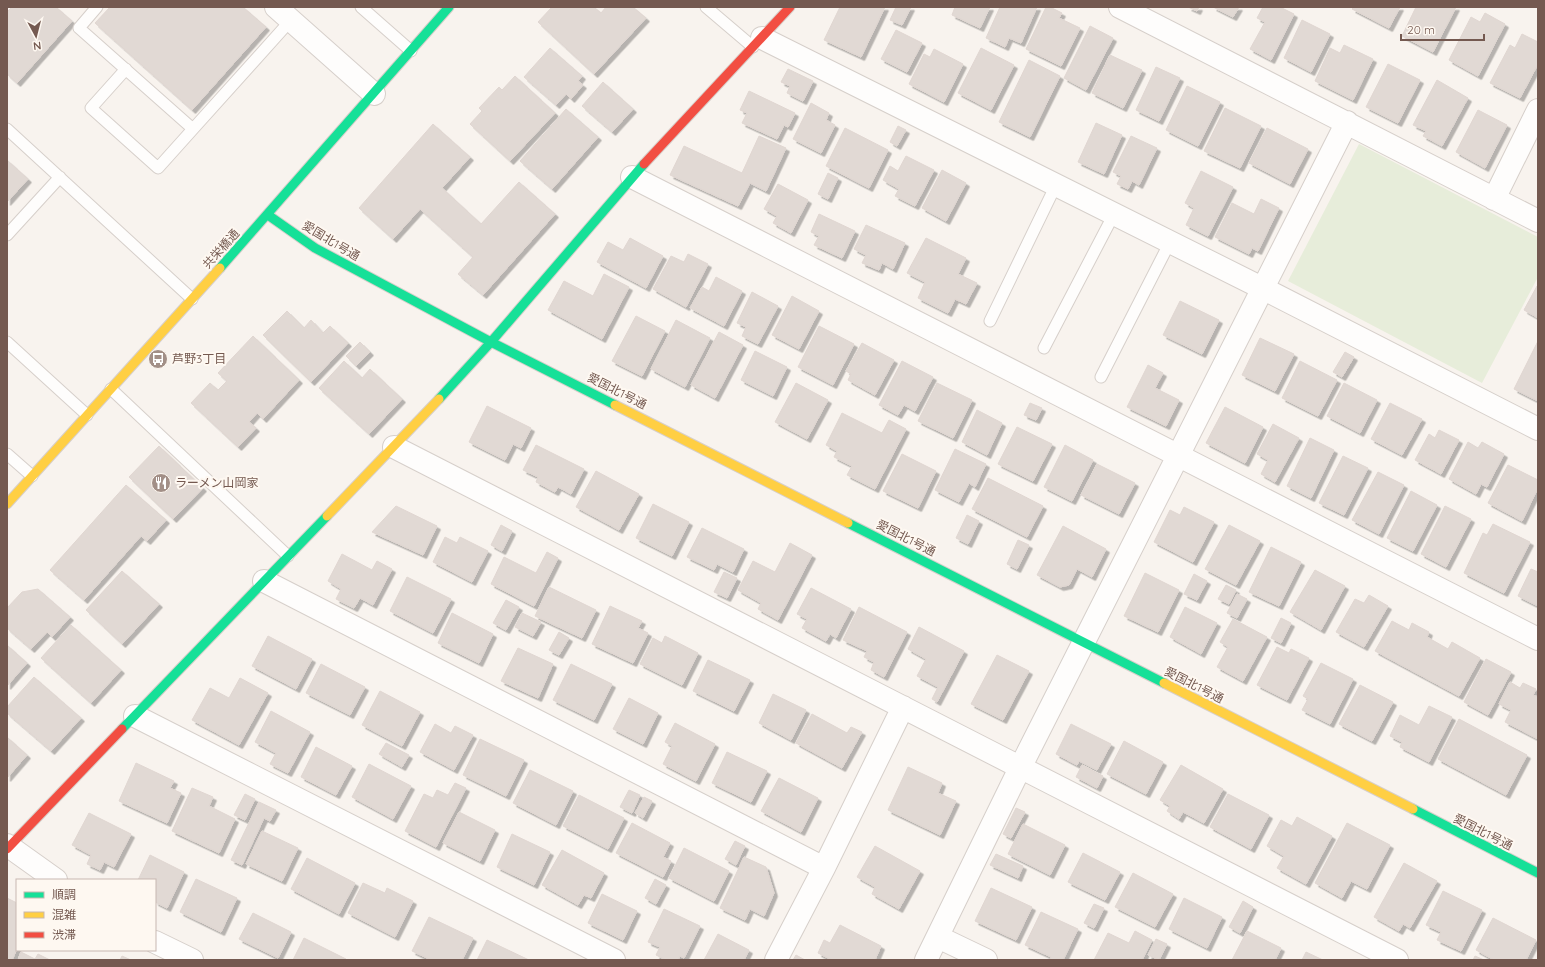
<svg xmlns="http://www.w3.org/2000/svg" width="1545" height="967" font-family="Quicksand,'Noto Sans JP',sans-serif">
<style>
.green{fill:#e7edda}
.building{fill:#e1d9d4;stroke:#e0d6d1;filter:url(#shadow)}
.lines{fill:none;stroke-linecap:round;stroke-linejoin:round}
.lane-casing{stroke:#d6cfca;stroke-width:13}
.street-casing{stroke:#d6cfca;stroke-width:24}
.fast-casing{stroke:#d7cfca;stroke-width:11}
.slow-casing{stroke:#d7cfca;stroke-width:11}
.jam-casing{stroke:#d7cfca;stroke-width:11}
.lane{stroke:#fefdfc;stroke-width:11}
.street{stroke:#fefdfc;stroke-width:22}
.fast{stroke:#16e098;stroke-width:9}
.slow{stroke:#ffcf43;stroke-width:9}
.jam{stroke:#f24e42;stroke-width:9}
.labels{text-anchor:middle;stroke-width:4;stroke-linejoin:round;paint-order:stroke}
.street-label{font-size:12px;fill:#745950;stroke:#fef8f1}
.poi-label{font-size:12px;fill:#745950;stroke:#fef8f1;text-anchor:start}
</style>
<defs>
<filter id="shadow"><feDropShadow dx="3.5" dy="3.5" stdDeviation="0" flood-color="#0004"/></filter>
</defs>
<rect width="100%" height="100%" fill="#f8f3ee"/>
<path class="green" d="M1359,144L1538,237V277L1482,383L1288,281Z"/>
<path class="building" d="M12,7H56L72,21L17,83L7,74V12Z
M110,7H243L266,27L192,110L95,23Z
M552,7H594L601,13L606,7H633L646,18L594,74L538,22Z
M840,7H885L861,57L824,40Z
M896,7H911L902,25L890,20Z
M955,7H990L980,28L952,15Z
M1000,7H1037L1021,43L1009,38L1005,47L986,38Z
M1046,7H1050L1062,13L1059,18L1080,28L1061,66L1026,49Z
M1188,7H1199L1197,11Z
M1213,7H1239L1233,17Z
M1263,7H1280L1294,14L1271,60L1250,49L1265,22L1257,18Z
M1354,7H1400L1389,28L1352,9Z
M1416,7H1456L1433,52L1402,36Z
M1485,13L1505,24L1478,76L1449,60L1471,17L1480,22Z
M1302,20L1330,34L1311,72L1284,58Z
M1090,26L1113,38L1086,90L1064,78Z
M896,30L922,43L907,72L881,59Z
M1522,34L1538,42V64L1520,98L1490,83L1510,45L1515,48Z
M1344,45L1373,59L1353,100L1315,81L1330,48L1340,53Z
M550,48L582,76L578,81L583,85L571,99L566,94L556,105L524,77Z
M981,48L1014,65L991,110L958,93Z
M934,49L963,64L944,102L909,84L924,54L930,57Z
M1110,55L1142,70L1123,108L1092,93Z
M1029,60L1060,76L1030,137L999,122Z
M1388,64L1420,80L1398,123L1366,107Z
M1156,67L1180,78L1159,121L1136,110Z
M788,69L813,81L803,101L787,93L790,86L781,82Z
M515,76L555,113L510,161L470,124L482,111L479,108L499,87L502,90Z
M1437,80L1468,98L1442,146L1423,136L1426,131L1413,125Z
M603,82L633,109L612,132L582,106Z
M1187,86L1220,102L1198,146L1166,130Z
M749,91L795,113L788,127L784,125L777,139L742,123L747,113L740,110Z
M811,103L829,113L826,120L835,125L821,153L793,139Z
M1225,108L1261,126L1240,168L1204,151Z
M566,109L598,137L552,189L520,161Z
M1478,110L1507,125L1485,168L1456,152Z
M1096,123L1122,135L1104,174L1078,162Z
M433,124L470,157L442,188L481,224L519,182L555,214L483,295L458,274L473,257L420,209L393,239L359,208Z
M898,126L906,130L897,146L890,142Z
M845,128L888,150L869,188L826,166Z
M1267,128L1308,149L1290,184L1249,163Z
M759,136L786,148L766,191L750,183L738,206L670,175L684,146L742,173Z
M1131,136L1157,148L1139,185L1132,181L1128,189L1117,184L1121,176L1113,172Z
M906,156L934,170L915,206L895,196L899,189L883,180L890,166L898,171Z
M7,160L28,179L7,202Z
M942,170L966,183L946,221L922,208Z
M1201,171L1233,187L1208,236L1186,225L1194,208L1185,203Z
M828,173L838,178L828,199L818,194Z
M778,184L808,200L791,233L773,223L777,216L764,209Z
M1261,199L1279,208L1258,251L1252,248L1249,254L1215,237L1232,203L1254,214Z
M819,214L855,231L842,258L814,245L819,236L811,232Z
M866,225L905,243L893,269L882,263L879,270L862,263L866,255L854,249Z
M630,238L663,256L646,288L597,262L608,242L623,250Z
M926,238L966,258L958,274L977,283L966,304L955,299L948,313L918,298L925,282L907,273Z
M688,254L708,264L686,307L653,289L671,256L684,262Z
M604,274L629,287L602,339L548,310L564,281L593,296Z
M716,277L742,291L724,326L690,308L702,287L709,291Z
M1537,286L1538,287V318L1524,310Z
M752,292L778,306L758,344L742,336L746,327L737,323Z
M792,296L819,311L799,349L772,335Z
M1180,301L1219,320L1202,354L1163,335Z
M287,311L304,328L311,320L323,333L330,326L348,343L311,382L263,335Z
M636,316L665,331L642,376L612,361Z
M676,320L710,338L685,387L651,369Z
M819,326L854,344L833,385L798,367Z
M719,332L743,345L715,398L691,385Z
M253,336L299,380L263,419L257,413L249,422L256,428L238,447L191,403L210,383L218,390L227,381L218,373Z
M1260,338L1294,354L1275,391L1242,375Z
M1538,341V401L1514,389Z
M360,342L370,352L356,366L346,356Z
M862,343L894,360L875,395L848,380L851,374L846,371Z
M755,351L787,367L773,396L741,380Z
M1345,352L1354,357L1342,377L1333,372Z
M344,361L362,378L370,369L402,399L369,434L319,388Z
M902,361L933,377L915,411L904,405L898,415L879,405Z
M1300,361L1337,380L1318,416L1282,398Z
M1148,365L1163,373L1155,388L1179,400L1166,426L1127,407Z
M796,383L828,400L807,439L775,422Z
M937,383L972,400L953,438L918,421Z
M1344,383L1377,400L1360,433L1327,416Z
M1030,403L1042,408L1036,420L1024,415Z
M1390,403L1422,419L1402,455L1371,439Z
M487,406L531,428L521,448L513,444L505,460L469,442Z
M1225,407L1263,427L1245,463L1206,443Z
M977,410L1002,423L987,455L962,442Z
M842,413L882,433L889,420L906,429L875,489L847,475L852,466L834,457L837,451L826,445Z
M1273,424L1299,438L1275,482L1261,474L1268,460L1257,454Z
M1017,427L1052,444L1033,481L998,464Z
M1439,430L1459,440L1441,474L1415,460L1429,434L1435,438Z
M1310,438L1334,450L1311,498L1287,486Z
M1468,442L1478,448L1482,442L1504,454L1487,487L1481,484L1476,494L1449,479Z
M536,445L584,469L571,494L558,487L555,492L536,482L538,477L523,470Z
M1065,445L1093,460L1072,501L1044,487Z
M159,446L203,488L173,519L129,477Z
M955,449L986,464L975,487L969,483L959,502L935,490Z
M902,454L936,471L918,508L883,491Z
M1343,456L1368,468L1344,515L1319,503Z
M1097,464L1135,483L1119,514L1081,495Z
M1508,465L1538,480V488L1522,521L1488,503Z
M596,471L639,494L619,530L576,507Z
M1378,472L1404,485L1379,534L1352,520Z
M988,478L1043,506L1027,537L972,509Z
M126,485L166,520L147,541L141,536L84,600L50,570Z
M1411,491L1437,505L1413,551L1387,538Z
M653,504L689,522L672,556L636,538Z
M396,506L437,526L423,555L372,532Z
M1445,506L1471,519L1446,567L1421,554Z
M1184,507L1214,522L1193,562L1154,542L1170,510L1180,515Z
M967,515L979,521L968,544L956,538Z
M1493,524L1530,542L1504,593L1464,573L1483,533L1487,535Z
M501,525L512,531L502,551L491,545Z
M1229,525L1260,541L1236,585L1205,569Z
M1063,526L1106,549L1092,577L1077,569L1069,585L1060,587L1037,575Z
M702,528L744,549L733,572L717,564L714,570L687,557Z
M445,537L457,543L460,537L488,551L472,582L433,562Z
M1018,540L1029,545L1017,569L1007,564Z
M790,543L812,555L778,620L758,609L761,603L738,590L753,561L775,572Z
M1271,547L1301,562L1279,606L1249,592Z
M547,552L558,558L534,606L491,584L504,557L536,573Z
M342,554L372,570L377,561L392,569L373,605L360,598L354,608L336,599L341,589L328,581Z
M1531,569L1538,572V606L1518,596Z
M1315,570L1345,586L1321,630L1290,612Z
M122,571L159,604L122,644L86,610Z
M724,572L737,578L727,598L714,592Z
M1145,573L1179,590L1158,632L1124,616Z
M1194,574L1207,581L1197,600L1184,594Z
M407,577L451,599L433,633L390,611Z
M1226,585L1236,590L1229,604L1218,599Z
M549,587L596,610L582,638L535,616Z
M811,588L851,609L836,638L830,634L826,641L802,628L807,619L797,614Z
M38,589L70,617L52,637L47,632L31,649L7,628V608L22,592Z
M1237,594L1247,599L1237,618L1227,613Z
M1369,595L1388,606L1364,647L1336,632L1355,599L1364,603Z
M506,600L519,607L506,630L493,623Z
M610,606L642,621L638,628L648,633L633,663L592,644Z
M859,607L907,632L884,677L871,670L874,662L864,657L867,651L843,640Z
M1185,607L1217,623L1201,654L1170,637Z
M452,613L493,634L479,663L438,643Z
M522,613L541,622L533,636L515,627Z
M1281,618L1291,623L1281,643L1271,638Z
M1233,619L1267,637L1243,681L1217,667L1228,647L1220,642Z
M1392,621L1409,630L1412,623L1429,632L1427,637L1448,649L1452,642L1480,658L1459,696L1375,651Z
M71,625L121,670L91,703L41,658Z
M919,627L964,651L937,702L932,699L938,687L917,676L926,659L908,649Z
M559,632L569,638L559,655L549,650Z
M268,636L312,659L296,689L252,666Z
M665,636L698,653L682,685L640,664L653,638L662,643Z
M7,645L27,663L7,686Z
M1277,647L1289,653L1291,649L1309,658L1287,700L1257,685Z
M518,648L553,664L538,698L501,681Z
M997,655L1029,671L1003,720L971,704Z
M1486,659L1511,672L1488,715L1464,702Z
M708,660L750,680L734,711L693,691Z
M1321,663L1353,679L1330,724L1302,710L1308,699L1303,696Z
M321,664L365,687L350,715L306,693Z
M571,664L612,684L594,720L553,700Z
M34,677L81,718L51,751L7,713V707Z
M240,678L268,693L239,745L192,720L210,688L229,698Z
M1510,682L1520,688L1523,683L1536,689L1533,695L1538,697V739L1505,722L1511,710L1499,704Z
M1360,685L1393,702L1372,741L1339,724Z
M380,691L420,712L402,746L362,725Z
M773,694L806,710L791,740L759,723Z
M629,698L658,713L643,744L613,729Z
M1429,706L1452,717L1429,762L1400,747L1402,742L1390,736L1400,715L1419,725Z
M271,711L310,732L288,773L270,764L276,753L255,742Z
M812,714L847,733L851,727L862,732L842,768L796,743Z
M1459,719L1527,755L1506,795L1438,759Z
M675,723L715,744L696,781L663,764L672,746L665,742Z
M435,724L451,733L455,726L473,735L454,770L420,752Z
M1071,724L1111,744L1097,770L1079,761L1077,765L1056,754Z
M7,737L27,755L7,778Z
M480,739L524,760L506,796L463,775Z
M1124,741L1163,762L1146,794L1107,774Z
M386,743L409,755L402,767L379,754Z
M316,747L352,766L336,795L301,777Z
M727,752L767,771L751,802L712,783Z
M136,763L174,781L170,788L181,793L167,823L119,801Z
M369,764L411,786L393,819L352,797Z
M1082,765L1103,776L1097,788L1076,777Z
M1181,765L1223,789L1204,823L1183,812L1179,819L1167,811L1170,806L1160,800Z
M908,767L942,783L938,793L956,801L940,835L888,810Z
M530,770L573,791L556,825L513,803Z
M779,778L818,798L801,832L761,811Z
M455,783L466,788L436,847L405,831L424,794L433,798L437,790L448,795Z
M192,788L213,797L209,806L235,819L219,853L172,831Z
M629,790L640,795L632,813L620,807Z
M245,794L255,799L245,820L234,815Z
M1228,794L1269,815L1251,849L1210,827Z
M579,795L624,818L608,849L563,826Z
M644,797L652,801L643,818L635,813Z
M259,802L276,810L270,821L264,818L242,865L231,860Z
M1016,808L1025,812L1011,838L1003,834Z
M459,812L495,830L480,861L443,843Z
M89,813L131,834L114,867L104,862L100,870L87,864L91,855L72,845Z
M1297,817L1332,836L1306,884L1277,868L1284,856L1267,846L1281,820L1292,826Z
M632,823L670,843L663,857L671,861L663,877L616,853Z
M1347,823L1390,845L1367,889L1351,881L1342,898L1315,883Z
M1023,824L1065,845L1050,875L1008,854Z
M262,831L298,848L282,881L246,864Z
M512,834L550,852L534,885L497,867Z
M735,841L745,846L736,865L725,859Z
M875,846L920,871L899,909L872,894L875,887L857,877Z
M684,848L729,871L714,901L669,878Z
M562,850L604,873L591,898L584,895L578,905L542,885Z
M1083,853L1120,872L1105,900L1068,882Z
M996,854L1023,866L1018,878L990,865Z
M150,855L184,872L167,908L155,902V880H138Z
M744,857L766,867L774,893L764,916L750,909L745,920L720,908Z
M307,858L355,883L339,914L291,889Z
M1404,863L1437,881L1410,928L1403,924L1399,931L1374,917Z
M1133,873L1173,894L1155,927L1115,907Z
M196,879L237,898L221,932L180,912Z
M655,879L666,885L656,904L645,898Z
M363,883L385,893L387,888L413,901L395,937L348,913Z
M991,888L1032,907L1016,940L975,921Z
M1443,891L1482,910L1461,951L1437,940L1441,932L1426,925Z
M602,894L637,911L623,940L588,923Z
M7,898L17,903V949L12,960H7Z
M1184,898L1222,917L1207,948L1169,929Z
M1243,901L1253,907L1240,933L1229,927Z
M1094,904L1104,908L1094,928L1084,923Z
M664,909L700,926L684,958L680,956L678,960H666L656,955L660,947L648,942Z
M1041,912L1078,929L1063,960H1050L1051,957L1025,945Z
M253,913L291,932L278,958L239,939Z
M429,917L473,938L462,960H431L412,951Z
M1493,918L1536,940L1526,960H1494L1476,950Z
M840,925L881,946L875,960H832L818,953L824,940L830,943Z
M1135,931L1152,940L1142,960H1094L1108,933L1129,943Z
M1247,931L1281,948L1275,960H1232Z
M718,934L749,950L744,960H704Z
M304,938L346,959L345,960H293Z
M1156,939L1167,944L1159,960L1148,955Z
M487,940L529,960H477Z
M21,952L35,959L38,954L50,960H18Z
M1306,952L1323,960H1302Z
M796,955L805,960H793Z
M122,956L131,960H120Z
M1475,956L1484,960H1473Z"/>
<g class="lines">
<g class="lane-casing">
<path id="lane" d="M97,7L79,28L193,129L291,20
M361,7L411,51
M706,7L753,47
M126,69L91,108L158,168L193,129
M7,129L192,299
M7,235L60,177
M990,321L1056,185
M7,342L87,415
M1044,348L1114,214
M1101,377L1170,242
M111,389L288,556
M7,454L32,476"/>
</g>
<g class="street-casing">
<path id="street" d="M276,7L374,94
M1120,7L1538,221
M762,38L1264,289L1538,429
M632,177L1538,639
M1494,199L1538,110
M394,447L1397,960
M264,581L824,868
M135,716L614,960
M7,845L56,880
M938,937L986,960
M155,942L192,960
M776,960L824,868L903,707
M926,960L1020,768L1347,122"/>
</g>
<g class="fast-casing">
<path id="fast" d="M268,215L315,248L491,342L615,405
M220,268L449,7
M439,399L491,342L644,164
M848,523L1164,683
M122,729L327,516
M1413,809L1538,873"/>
</g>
<g class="slow-casing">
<path id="slow" d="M615,405L848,523
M7,504L220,268
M327,516L439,399
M1164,683L1413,809"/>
</g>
<g class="jam-casing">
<path id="jam" d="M644,164L790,7
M7,849L122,729"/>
</g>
<use href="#lane" class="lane"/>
<use href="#street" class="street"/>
<use href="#fast" class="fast"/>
<use href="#slow" class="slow"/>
<use href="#jam" class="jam"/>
</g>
<defs>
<g id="bus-disc" transform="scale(1)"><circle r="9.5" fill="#a28f87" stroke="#fef8f1"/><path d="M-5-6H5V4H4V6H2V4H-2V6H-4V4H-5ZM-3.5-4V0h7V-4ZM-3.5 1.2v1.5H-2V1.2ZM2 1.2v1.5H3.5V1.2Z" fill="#fff"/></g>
<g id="restaurant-disc" transform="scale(1)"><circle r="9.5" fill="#a28f87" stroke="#fef8f1"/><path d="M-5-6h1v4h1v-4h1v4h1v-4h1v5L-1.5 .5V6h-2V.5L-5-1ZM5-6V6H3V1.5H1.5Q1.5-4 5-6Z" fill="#fff"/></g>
</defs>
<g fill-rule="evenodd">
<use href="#bus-disc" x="158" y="359"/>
<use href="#restaurant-disc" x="161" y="483"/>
</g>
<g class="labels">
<g class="street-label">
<text transform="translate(331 241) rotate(31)" y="4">愛国北1号通</text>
<text transform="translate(221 249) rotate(-48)" y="4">共栄橋通</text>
<text transform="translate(617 391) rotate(27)" y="4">愛国北1号通</text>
<text transform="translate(906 538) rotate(27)" y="4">愛国北1号通</text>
<text transform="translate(1194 685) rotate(27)" y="4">愛国北1号通</text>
<text transform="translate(1483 832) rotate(27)" y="4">愛国北1号通</text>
</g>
<g class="poi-label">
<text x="172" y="363">芦野3丁目</text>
<text x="175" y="487">ラーメン山岡家</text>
</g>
</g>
<rect width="1545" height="967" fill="none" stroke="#745950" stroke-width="16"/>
<rect x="16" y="879" width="140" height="72" fill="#fef8f1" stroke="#c7b8b1"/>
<rect x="24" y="892" width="20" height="6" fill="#16e098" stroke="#c7b8b1"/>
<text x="52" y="899" font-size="12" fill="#745950">順調</text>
<rect x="24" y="912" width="20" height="6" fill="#ffcf43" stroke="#c7b8b1"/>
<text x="52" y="919" font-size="12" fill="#745950">混雑</text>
<rect x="24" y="932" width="20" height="6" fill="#f24e42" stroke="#c7b8b1"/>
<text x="52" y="939" font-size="12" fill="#745950">渋滞</text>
<g transform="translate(36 36) rotate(173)" stroke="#fef8f1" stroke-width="3" paint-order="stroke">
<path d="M0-3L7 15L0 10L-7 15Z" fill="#745950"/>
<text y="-6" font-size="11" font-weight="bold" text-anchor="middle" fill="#745950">N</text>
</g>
<path d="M1401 34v6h83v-6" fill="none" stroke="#745950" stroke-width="2"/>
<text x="1407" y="34" font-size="12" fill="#745950" stroke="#fef8f1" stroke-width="3" paint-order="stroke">20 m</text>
</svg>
